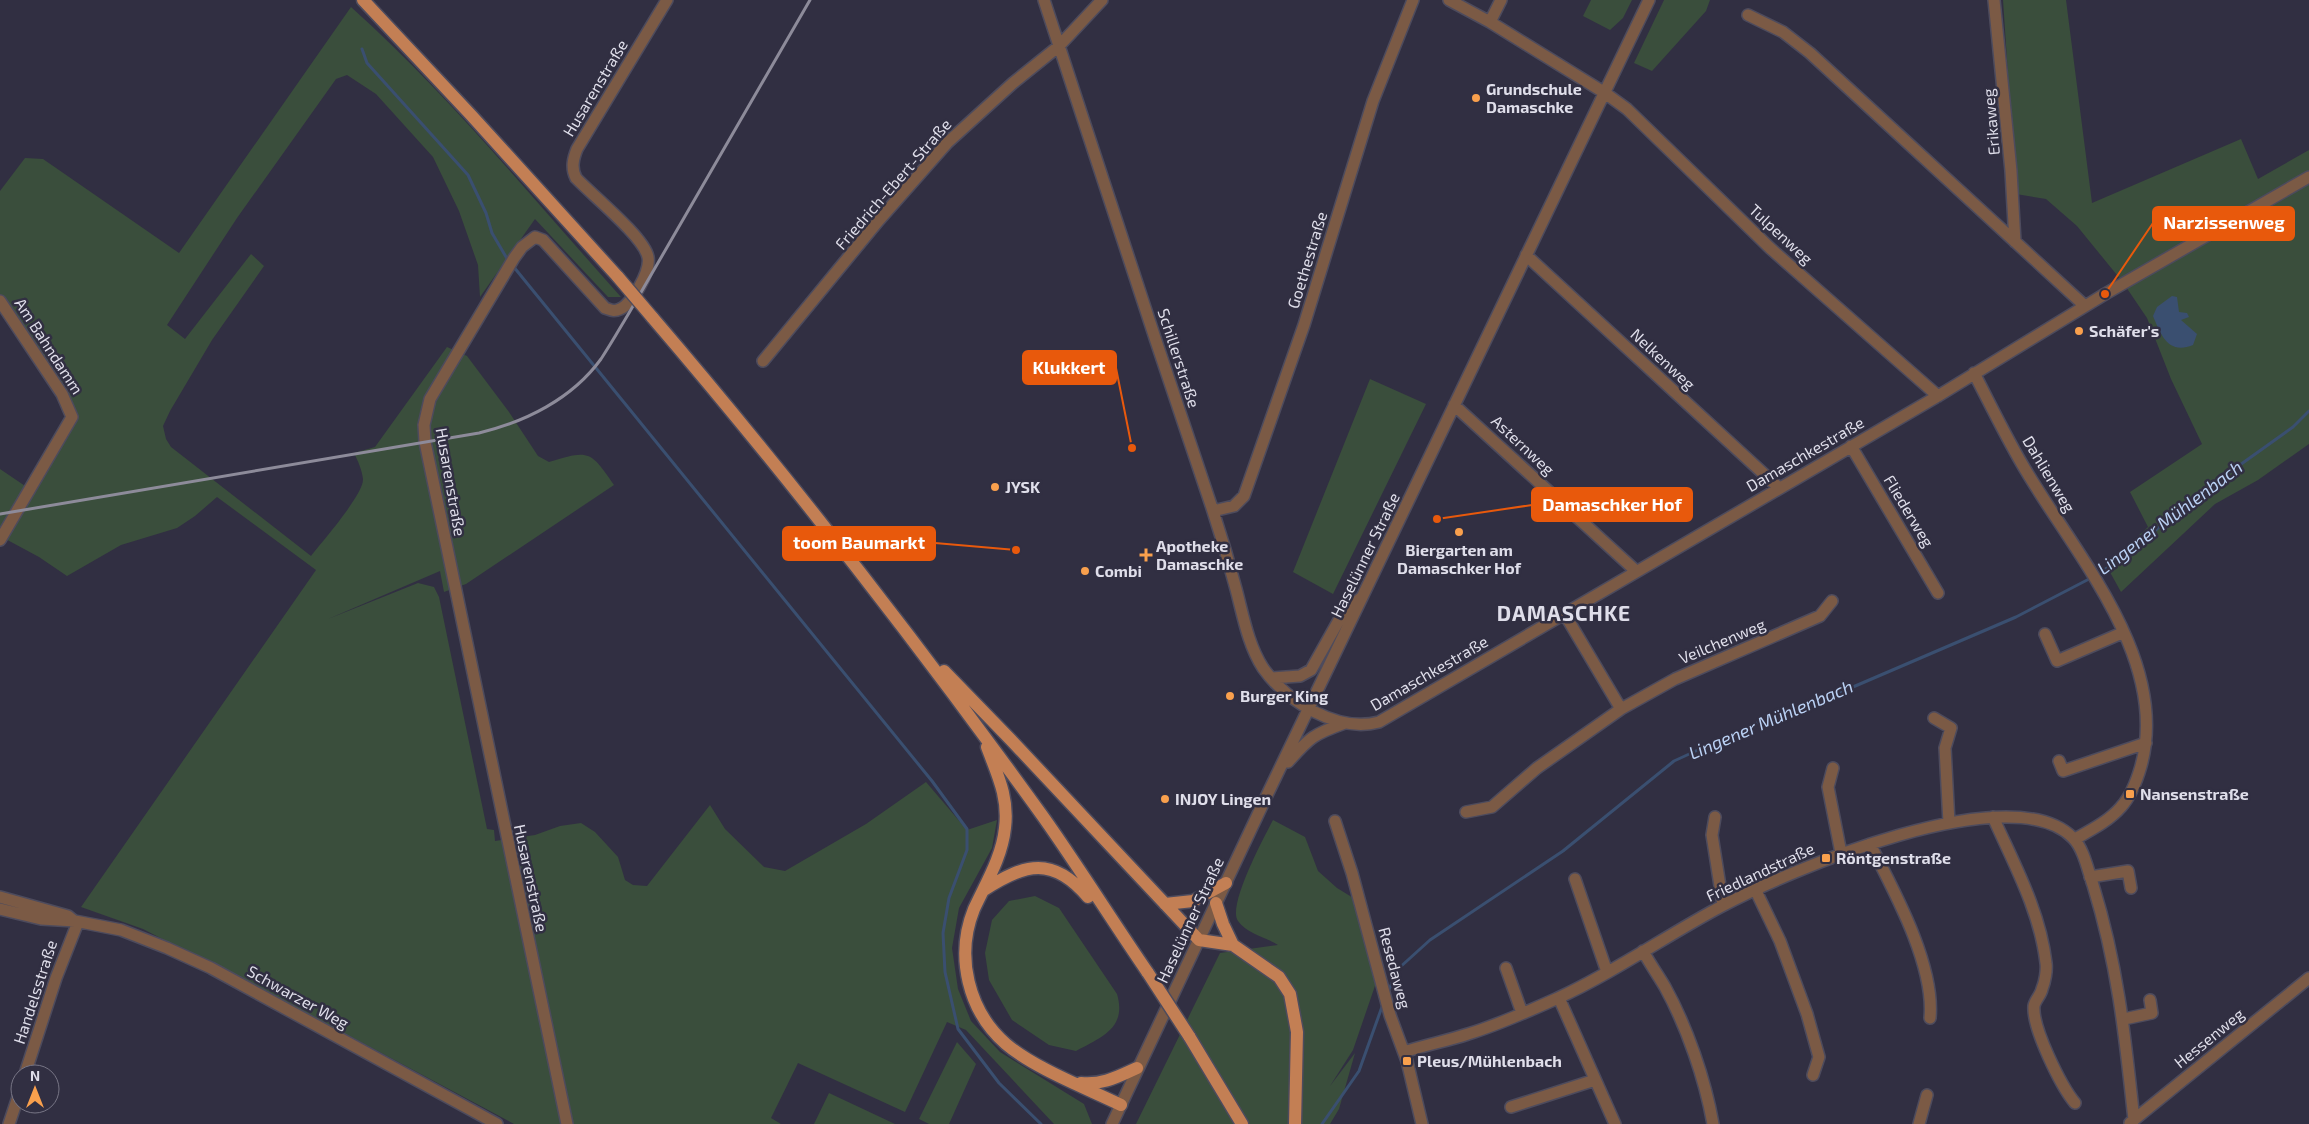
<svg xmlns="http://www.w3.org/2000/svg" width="2309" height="1124" font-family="'Exo 2',sans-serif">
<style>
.green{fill:#3a4e3c}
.water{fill:#3a4f70}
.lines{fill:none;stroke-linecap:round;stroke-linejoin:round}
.stream{stroke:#3a4f70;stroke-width:3}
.minor-casing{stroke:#4d4b5d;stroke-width:14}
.major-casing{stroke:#4d4b5d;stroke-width:15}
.minor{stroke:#7b5a45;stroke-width:11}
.major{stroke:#c37f54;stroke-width:12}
.rail{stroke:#8d8b9a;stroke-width:3}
.major-bridge-casing{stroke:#4d4b5d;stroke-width:15;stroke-linecap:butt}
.major-bridge{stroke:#c37f54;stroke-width:12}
.poi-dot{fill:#f9a04d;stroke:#312f42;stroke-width:2}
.labels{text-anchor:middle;stroke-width:5;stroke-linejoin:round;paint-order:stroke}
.street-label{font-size:16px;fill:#dfdeea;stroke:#312f42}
.poi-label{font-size:16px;font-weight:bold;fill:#dfdeea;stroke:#312f42;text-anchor:start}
.water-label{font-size:18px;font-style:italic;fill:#bad1f4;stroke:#312f42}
.district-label{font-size:21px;font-weight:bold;letter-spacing:1px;fill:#dfdeea;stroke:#312f42}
.leader{fill:none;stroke:#e8590c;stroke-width:2}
.callout-dot{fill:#e8590c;stroke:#312f42;stroke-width:2}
.callout{fill:#e8590c;stroke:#e8590c;stroke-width:2}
.callout-label{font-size:18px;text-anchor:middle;font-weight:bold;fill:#fff}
</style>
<rect width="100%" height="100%" fill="#312f42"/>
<path class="green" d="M1591,0H1632L1623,18L1610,30L1583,16Z
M1664,0H1710L1706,11L1652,71L1634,63Z
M2003,0H2066L2092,203L2241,139L2258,179L2309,150V174L2121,280L2077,226L2046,199L2016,194Z
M351,7C449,95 533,199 621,297H608L535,219L480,297L478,265L459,211L433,157L376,94L347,75L336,79L237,218L167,325L185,339L251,254L264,266L212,340L170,411L163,426L166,439L171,447L311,556C322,542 364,494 363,479C362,470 358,461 354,453L375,447L447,347L467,356L509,412L538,456L549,462C589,450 590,450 614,485L466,584L444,592L440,571L328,619L418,583L434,587L439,597L487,829L494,830L495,841L535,835L560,826L581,823L595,832L618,857L625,880L633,885L647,886L710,805L725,829L764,867L785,871L866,824L926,782L967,830L997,820L992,848L959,908L952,948L958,989L971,1021L1000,1052L1084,1104L1092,1124H1054L966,1030L947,1022L905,1112L798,1063L771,1118L781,1124H514L312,1016L143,929L81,907L316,570L217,497L195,516L177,528L121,545L67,576L39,557L0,536V469L34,492L69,435L73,421L0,299V191L25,158L43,159L179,253Z
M2309,183V444L2258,480L2215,504L2121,592L2106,565L2148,527L2130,492L2202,444L2171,379L2147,318L2126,287Z
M1370,379L1426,404L1333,594L1293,572Z
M1273,820L1305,837L1318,871L1337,888L1355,899L1377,980L1353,1050L1330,1086L1355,1053L1339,1109L1330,1124H1136L1220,953L1278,945C1266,937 1247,934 1238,921C1227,906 1264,837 1273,820Z
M1035,896L1059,908L1117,994C1127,1028 1102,1037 1076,1051L1049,1045L1012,1020L989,980L985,953L992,920L1009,901Z
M957,1042L976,1064L949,1124H929L919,1119Z
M829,1093L895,1124H814Z"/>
<path class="water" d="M2172,296L2177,297L2179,312L2187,313L2189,317L2181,320L2197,334L2193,345C2168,355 2161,335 2153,316L2157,307Z"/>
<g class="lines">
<path class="stream" d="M362,49L367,63L468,175L486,213L492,233L509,262
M513,266L932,781L967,829V850L949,898L943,933L945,972L958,1029L999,1083L1041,1124
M2096,575L2132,552L2181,507L2293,427L2309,411
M1387,994L1398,969L1430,940L1563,851L1674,761L1759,722L1811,705L2016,617L2091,578
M1322,1124L1359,1071L1383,1004"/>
<g class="minor-casing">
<path id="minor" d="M1044,0C1099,170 1155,339 1212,508C1221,535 1229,562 1236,589C1243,615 1248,645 1263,668C1287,702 1338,733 1379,722L1938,396L2105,294L2309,177
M1449,0L1490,22L1605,93L1627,109L1770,248L1938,396
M1994,0L2011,171L2015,242
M1748,15L1783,32L1810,53L2085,306
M1490,22L1501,0
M1526,255L1778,487
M0,301L62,394L72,417L0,540
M763,361L879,220L947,143L1013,83L1059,46L1102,0
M1974,373C1990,404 2005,435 2022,464C2072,551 2171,658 2141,766C2137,780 2131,796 2121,807C2109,821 2091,830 2075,839
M1454,405L1636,571
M1851,446L1938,593
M1213,511L1234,506L1244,496L1304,325L1373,101L1413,0
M1564,613L1621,709
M2045,634L2057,661L2122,633
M1272,678L1300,676L1311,670L1343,613L1361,598
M1934,718L1951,728L1945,748L1949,823
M2059,761L2063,771L2146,743
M1288,762C1310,737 1314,734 1345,723
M1833,768L1828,787L1841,853
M1466,812L1492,807L1537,768L1621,709L1675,679L1820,616L1832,601
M1715,817L1712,835L1723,905
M1993,817C2014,864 2040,911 2046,963C2047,970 2045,982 2042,989C2041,995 2035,1000 2034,1006C2032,1028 2061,1086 2075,1103
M1335,821L1352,873L1390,1015L1407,1061L1422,1124
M1870,844C1894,891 1935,965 1930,1018
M2090,877L2128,871L2131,888
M1575,879L1607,972
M1756,891L1780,941L1807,1014L1819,1057L1813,1075
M0,897L68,916L73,920
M0,909L41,919L75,921L121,930L167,948L211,968L497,1124
M1643,951C1650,964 1658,975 1665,987C1687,1027 1705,1079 1713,1124
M1506,968L1522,1013
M1559,998L1615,1124
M2124,1019L2152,1013L2150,1000
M1404,1052C1425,1045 1447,1041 1468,1034C1498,1025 1529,1011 1558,998C1615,972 1667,935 1722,906C1788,871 2011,775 2073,838C2084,849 2088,871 2093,885C2118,966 2125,1036 2134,1120
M25,1074L56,978L78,922
M1511,1107L1595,1080
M2130,1123L2309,978
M9,1124L20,1091
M567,1124L425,442L424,425L430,399L514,258L522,247L535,237L543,240L605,308C611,310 614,312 620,309C632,304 651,271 648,257C644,237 592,195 576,178C571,168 573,159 577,149L667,0
M1112,1124L1268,793L1649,0
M1919,1124L1927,1095"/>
</g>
<g class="major-casing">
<path id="major" d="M363,0L471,115L618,277
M652,317C790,478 920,646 1044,818C1080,869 1113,922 1148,973
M944,671L1011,740L1199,940L1233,945L1279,977L1290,994L1297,1032L1295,1124
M987,747C997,774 1009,797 1005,828C1002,857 986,883 974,909C955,956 968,1011 1006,1044C1034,1068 1086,1088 1121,1105
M984,890C1025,863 1053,856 1088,897
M1216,903L1223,924L1233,945
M1165,904L1193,901L1226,883
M1189,1036L1242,1124
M1081,1083C1103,1085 1117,1077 1137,1068"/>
</g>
<use href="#minor" class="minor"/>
<use href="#major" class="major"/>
<path class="rail" d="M0,514L479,433C525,422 572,399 601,359C611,344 620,328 629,313L810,0"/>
<g class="major-bridge-casing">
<path id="major-bridge" d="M618,277L652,317
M1148,973L1189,1036"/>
</g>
<use href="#major-bridge" class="major-bridge"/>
</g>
<g class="poi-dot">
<circle cx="1476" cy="98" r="5"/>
<circle cx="2079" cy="331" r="5"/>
<circle cx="995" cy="487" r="5"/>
<circle cx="1459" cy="532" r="5"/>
<path d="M1143.5 547.5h5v5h5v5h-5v5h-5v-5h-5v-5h5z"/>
<circle cx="1085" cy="571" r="5"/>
<circle cx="1230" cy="696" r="5"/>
<rect x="2125" y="789" width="10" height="10" rx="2.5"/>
<circle cx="1165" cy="799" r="5"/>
<rect x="1821" y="853" width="10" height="10" rx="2.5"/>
<rect x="1402" y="1056" width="10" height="10" rx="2.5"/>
</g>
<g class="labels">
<g class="street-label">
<text transform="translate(595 88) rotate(-59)" y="6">Husarenstraße</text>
<text transform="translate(1991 122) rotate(-95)" y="6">Erikaweg</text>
<text transform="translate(893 184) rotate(-49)" y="6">Friedrich-Ebert-Straße</text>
<text transform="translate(1781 234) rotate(43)" y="6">Tulpenweg</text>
<text transform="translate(1307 260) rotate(-73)" y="6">Goethestraße</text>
<text transform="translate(49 346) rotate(57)" y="6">Am Bahndamm</text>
<text transform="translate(1179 358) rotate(72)" y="6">Schillerstraße</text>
<text transform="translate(1663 359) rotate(43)" y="6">Nelkenweg</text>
<text transform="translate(1523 445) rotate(43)" y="6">Asternweg</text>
<text transform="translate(1805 454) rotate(-30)" y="6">Damaschkestraße</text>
<text transform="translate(2049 474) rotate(59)" y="6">Dahlienweg</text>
<text transform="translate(451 482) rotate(80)" y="6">Husarenstraße</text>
<text transform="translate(1909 511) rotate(59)" y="6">Fliederweg</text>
<text transform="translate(1365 555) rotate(-64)" y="6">Haselünner Straße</text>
<text transform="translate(1722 641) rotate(-23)" y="6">Veilchenweg</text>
<text transform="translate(1429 673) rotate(-30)" y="6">Damaschkestraße</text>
<text transform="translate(1760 872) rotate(-25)" y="6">Friedlandstraße</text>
<text transform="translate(531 878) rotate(78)" y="6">Husarenstraße</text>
<text transform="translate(1190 920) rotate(-65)" y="6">Haselünner Straße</text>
<text transform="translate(1395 968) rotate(75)" y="6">Resedaweg</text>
<text transform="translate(35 992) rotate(-72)" y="6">Handelsstraße</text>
<text transform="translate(298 997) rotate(29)" y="6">Schwarzer Weg</text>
<text transform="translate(2209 1038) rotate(-39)" y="6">Hessenweg</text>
</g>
<g class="poi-label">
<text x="1486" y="95">Grundschule<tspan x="1486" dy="18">Damaschke</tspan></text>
<text x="2089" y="337">Schäfer's</text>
<text x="1005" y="493">JYSK</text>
<text x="1156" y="552">Apotheke<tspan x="1156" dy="18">Damaschke</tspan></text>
<text x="1459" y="556" text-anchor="middle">Biergarten am<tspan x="1459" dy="18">Damaschker Hof</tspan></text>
<text x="1095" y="577">Combi</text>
<text x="1240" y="702">Burger King</text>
<text x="2140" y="800">Nansenstraße</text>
<text x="1175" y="805">INJOY Lingen</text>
<text x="1836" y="864">Röntgenstraße</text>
<text x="1417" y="1067">Pleus/Mühlenbach</text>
</g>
<g class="water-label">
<text transform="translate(2170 518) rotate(-37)" y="6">Lingener Mühlenbach</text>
<text transform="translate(1771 720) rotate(-23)" y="6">Lingener Mühlenbach</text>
</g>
<g class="district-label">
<text x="1564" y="621">DAMASCHKE</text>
</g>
</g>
<path class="leader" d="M2105 294L2153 223M1132 448L1116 368M1437 519L1532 505M1016 550L935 543"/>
<g class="callout-dot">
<circle cx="2105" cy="294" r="5"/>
<circle cx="1132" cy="448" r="5"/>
<circle cx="1437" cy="519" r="5"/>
<circle cx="1016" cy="550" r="5"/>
</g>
<g class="callout">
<rect x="2153" y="207" width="141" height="33" rx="5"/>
<rect x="1023" y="351" width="93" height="33" rx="5"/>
<rect x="1532" y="488" width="160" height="33" rx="5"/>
<rect x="783" y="527" width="152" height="33" rx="5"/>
</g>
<g class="callout-label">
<text x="2224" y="229">Narzissenweg</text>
<text x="1069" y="374">Klukkert</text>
<text x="1612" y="511">Damaschker Hof</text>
<text x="859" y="549">toom Baumarkt</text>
</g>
<g transform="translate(35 1089)"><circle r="24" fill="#312f42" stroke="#777585"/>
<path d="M0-4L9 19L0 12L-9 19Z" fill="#f9a04d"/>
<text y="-8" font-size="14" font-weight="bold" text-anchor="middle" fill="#dfdeea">N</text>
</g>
</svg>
